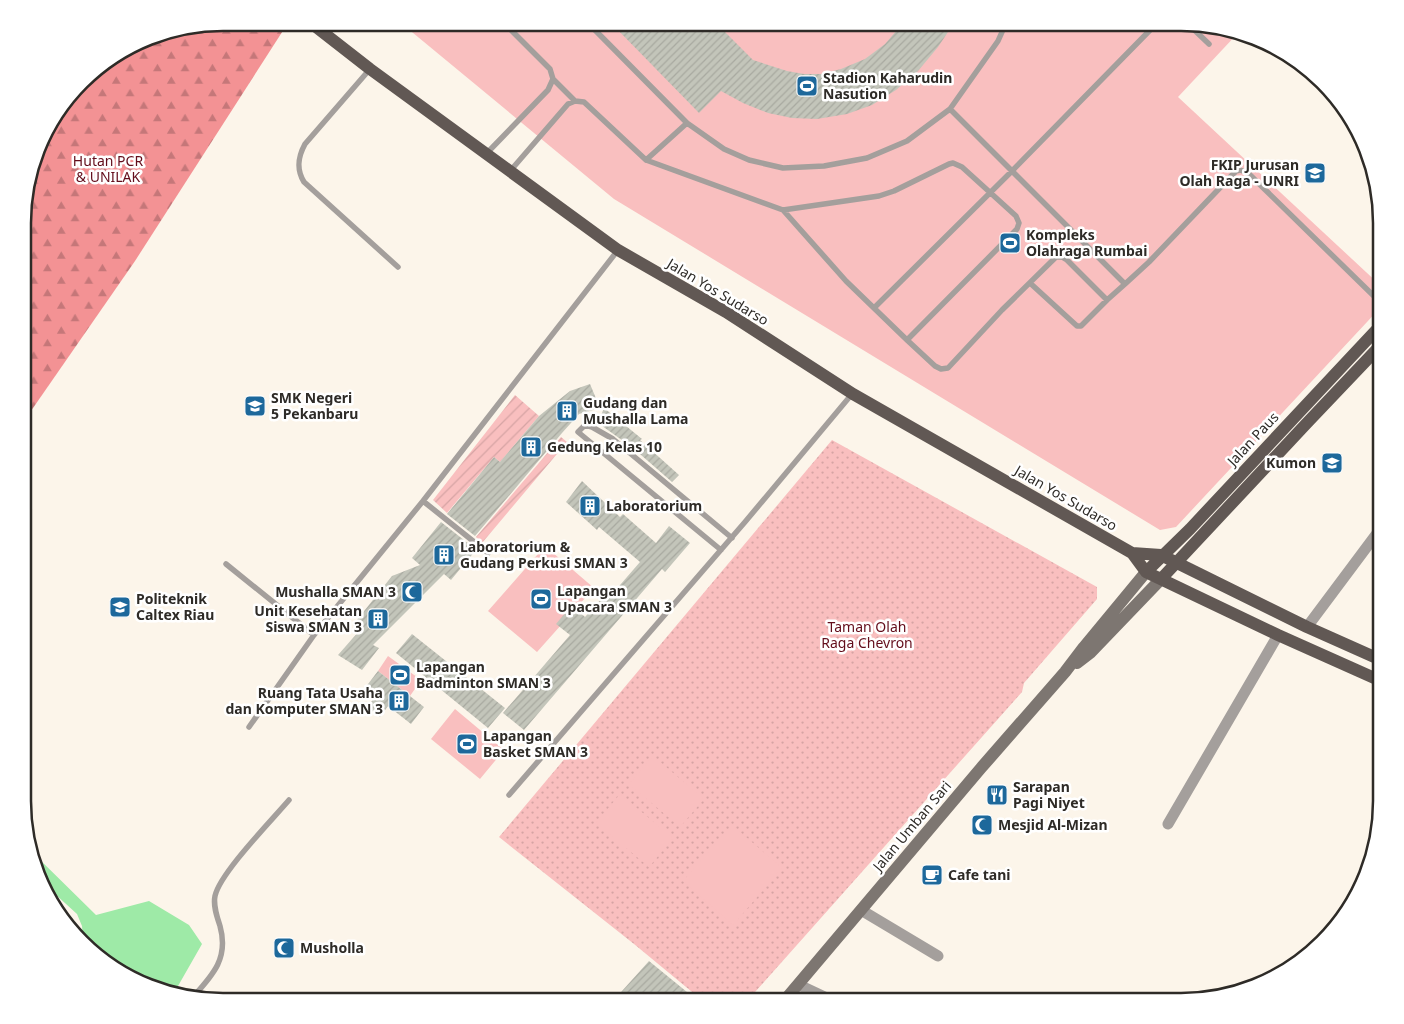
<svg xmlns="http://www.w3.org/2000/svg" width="1404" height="1024" font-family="'Noto Sans',sans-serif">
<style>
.grass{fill:url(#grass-dots)}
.forest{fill:url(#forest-firs)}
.garden{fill:url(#garden-furrows)}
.pitch{fill:#f9bfbf}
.water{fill:#9eeaa7}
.building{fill:url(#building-hatch)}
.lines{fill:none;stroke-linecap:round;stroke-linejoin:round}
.lane{stroke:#a49f9c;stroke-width:5.5}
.street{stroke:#a49f9c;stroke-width:11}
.secondary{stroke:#7d7671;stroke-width:12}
.primary{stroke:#615854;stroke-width:12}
.labels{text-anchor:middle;stroke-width:5;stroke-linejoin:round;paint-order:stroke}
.poi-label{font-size:14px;font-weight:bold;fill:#2e2b27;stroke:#fff;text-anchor:start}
.park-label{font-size:14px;fill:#630d1b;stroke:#fff}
.street-label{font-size:14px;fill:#2e2b27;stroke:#fff}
.rim{fill:none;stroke:#2e2b27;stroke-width:2.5}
</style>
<defs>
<pattern id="grass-dots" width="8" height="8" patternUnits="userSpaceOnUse" patternTransform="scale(1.25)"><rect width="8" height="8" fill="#f9bfbf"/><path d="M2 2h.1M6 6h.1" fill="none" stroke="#d6a4a4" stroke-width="1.8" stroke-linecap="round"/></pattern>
<pattern id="forest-firs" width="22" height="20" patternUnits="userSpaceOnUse" patternTransform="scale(1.25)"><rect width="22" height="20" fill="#f39294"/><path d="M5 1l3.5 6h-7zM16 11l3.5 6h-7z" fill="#c57779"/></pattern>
<pattern id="garden-furrows" width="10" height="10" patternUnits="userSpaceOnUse" patternTransform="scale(1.25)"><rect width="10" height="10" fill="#f9bfbf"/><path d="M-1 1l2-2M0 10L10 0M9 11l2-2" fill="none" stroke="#d6a4a4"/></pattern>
<pattern id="building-hatch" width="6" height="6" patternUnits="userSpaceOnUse" patternTransform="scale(1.25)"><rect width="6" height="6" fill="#c3c5ba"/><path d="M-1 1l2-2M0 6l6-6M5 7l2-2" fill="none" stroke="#a8a9a0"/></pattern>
</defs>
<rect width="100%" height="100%" fill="#fcf5ea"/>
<path class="grass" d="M832,440L1097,587V599L1024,683L1022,692L747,1001H703L634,944L499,837Z"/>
<path class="forest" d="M224,23H281L286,26L135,261L24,421V198L43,134L91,73L147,38Z"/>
<path class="garden" d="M515,395L539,416L500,462L494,457L447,513L433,500Z
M561,437L567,442L482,543L476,537Z"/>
<path class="pitch" d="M401,23H1193L1238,33L1178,97L1381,286V307L1176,527L1160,530L614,199Z
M545,546L594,588L537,652L488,611Z
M388,656L421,680L410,696L378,671Z
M455,709L504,750L480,779L431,739Z
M653,756L704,799L680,827L629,784Z
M620,794L673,838L649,867L596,823Z
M732,825L782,868L733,925L683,881Z"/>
<path class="water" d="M24,728L27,735L32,798L24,809Z
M34,854L96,915L149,901L189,925L202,944L174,993L147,986L101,960L83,939L82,926L77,914L43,883Z"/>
<path class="building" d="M611,23H716L753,60L787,71L804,74H821L841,69L865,59L885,44L903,23H954L938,47L918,71L896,90L872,105L847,114L817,119L792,118L768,113L743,103L721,91L699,113Z
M590,384L600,408L579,414L562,433L475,536L447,514L494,457L500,462L539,416L570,391Z
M604,408L642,439L640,440L679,475L672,482L633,448L598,423Z
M582,481L620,517L623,514L656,543L669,526L690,543L665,572L662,569L524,730L503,713L570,635L556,624L572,605L585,617L603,597L607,600L640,562L599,527L597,530L566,502Z
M441,522L469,544L468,545L475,551L451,580L444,574L373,645L379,648L362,670L338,655L360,630L353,625L392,576L420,565L412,558Z
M412,634L505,708L488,728L396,653Z
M378,671L424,707L411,724L388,706L380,717L367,707L376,696L365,688Z
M649,961L698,1001H613Z"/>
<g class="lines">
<path class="lane" d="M588,23L687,123
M1187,23L1209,44
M370,69L305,144C298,157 296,169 304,182L398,267
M553,79L575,101
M950,109L1125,284L1149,262L1236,171L1240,170L1248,173L1381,303
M487,153L548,90L553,79L550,69L504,23
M646,160L783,210L879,196L894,191L949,164L953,163L962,167L1016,216L1019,223L1017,229L907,340
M511,170L568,104L575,101L584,102L646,160L687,123L724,149L749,160L783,168L824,166L867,158L907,141L950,109L998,41L1006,23
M783,210L846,281L907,340L935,366L941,369L948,368L1002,310L1056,257H1062L1067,260L1107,300
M1030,283L1077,326H1081L1107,300L1125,284
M874,308L1012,171L1157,23
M423,501L488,553
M721,550L578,432L585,425L592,427L613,439L732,538
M226,564L314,635
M249,727L314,635L423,501L618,250
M509,795L745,522L852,394
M193,997C213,975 229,958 220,926C217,917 213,906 215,896C220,873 272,820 289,800"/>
<path class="street" d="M1307,627L1381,528
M1168,824L1278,635
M861,910L938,956
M799,985L833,1001"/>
<path class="secondary" d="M1077,663L1090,653L1162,578
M784,1001L981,768L1065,672L1084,647L1146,572"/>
<path class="primary" d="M311,23L370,69L618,250L726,312L853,394L1132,553L1146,572L1278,635L1381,681
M1132,553L1161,555L1307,627L1381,660
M1146,572L1190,529L1381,325
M1162,578L1306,424L1381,345"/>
</g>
<defs>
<g id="stadium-square" transform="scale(1.125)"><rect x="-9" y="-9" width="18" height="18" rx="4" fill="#1d689b" stroke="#fff"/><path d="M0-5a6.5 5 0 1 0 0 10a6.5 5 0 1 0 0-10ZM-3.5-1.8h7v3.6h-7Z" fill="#fff"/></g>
<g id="university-square" transform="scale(1.125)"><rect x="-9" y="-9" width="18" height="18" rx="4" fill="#1d689b" stroke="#fff"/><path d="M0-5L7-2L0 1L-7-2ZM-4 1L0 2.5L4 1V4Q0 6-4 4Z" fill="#fff"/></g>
<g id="school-square" transform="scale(1.125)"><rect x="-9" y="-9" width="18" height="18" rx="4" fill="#1d689b" stroke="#fff"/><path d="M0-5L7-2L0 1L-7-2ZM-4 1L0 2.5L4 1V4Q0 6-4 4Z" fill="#fff"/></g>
<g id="building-square" transform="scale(1.125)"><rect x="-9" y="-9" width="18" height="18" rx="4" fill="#1d689b" stroke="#fff"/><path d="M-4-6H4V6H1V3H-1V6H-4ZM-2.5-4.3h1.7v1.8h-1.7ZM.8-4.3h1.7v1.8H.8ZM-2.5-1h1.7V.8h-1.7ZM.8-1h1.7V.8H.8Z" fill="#fff"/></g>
<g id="mosque-square" transform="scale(1.125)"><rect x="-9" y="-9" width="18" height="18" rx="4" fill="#1d689b" stroke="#fff"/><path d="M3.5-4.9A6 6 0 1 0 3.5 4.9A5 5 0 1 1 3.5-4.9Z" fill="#fff"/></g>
<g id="restaurant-square" transform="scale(1.125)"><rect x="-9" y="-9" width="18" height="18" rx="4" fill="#1d689b" stroke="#fff"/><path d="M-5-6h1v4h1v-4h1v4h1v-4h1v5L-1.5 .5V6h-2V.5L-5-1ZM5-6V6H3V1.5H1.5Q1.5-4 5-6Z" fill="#fff"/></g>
<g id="cafe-square" transform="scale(1.125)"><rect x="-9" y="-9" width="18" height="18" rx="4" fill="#1d689b" stroke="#fff"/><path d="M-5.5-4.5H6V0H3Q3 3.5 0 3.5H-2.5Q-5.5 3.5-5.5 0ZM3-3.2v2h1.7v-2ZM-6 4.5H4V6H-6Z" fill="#fff"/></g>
</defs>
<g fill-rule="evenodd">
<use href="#stadium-square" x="807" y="86"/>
<use href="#university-square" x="1315" y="173"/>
<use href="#stadium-square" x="1010" y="243"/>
<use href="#school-square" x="255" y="406"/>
<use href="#building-square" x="567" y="411"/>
<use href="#building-square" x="531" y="447"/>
<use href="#school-square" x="1332" y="463"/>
<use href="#building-square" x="590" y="506"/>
<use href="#building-square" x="444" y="555"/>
<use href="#mosque-square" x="412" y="592"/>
<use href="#stadium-square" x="541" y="599"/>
<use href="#university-square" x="120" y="607"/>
<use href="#building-square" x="378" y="619"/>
<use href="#stadium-square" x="400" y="675"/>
<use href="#building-square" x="399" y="701"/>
<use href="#stadium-square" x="467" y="744"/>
<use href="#restaurant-square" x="997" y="795"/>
<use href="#mosque-square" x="982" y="825"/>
<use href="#cafe-square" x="932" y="875"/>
<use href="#mosque-square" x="284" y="948"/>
</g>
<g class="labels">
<g class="poi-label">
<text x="823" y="83">Stadion Kaharudin<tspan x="823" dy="16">Nasution</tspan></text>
<text x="1299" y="170" text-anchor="end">FKIP Jurusan<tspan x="1299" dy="16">Olah Raga - UNRI</tspan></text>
<text x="1026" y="240">Kompleks<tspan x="1026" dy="16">Olahraga Rumbai</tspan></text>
<text x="271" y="403">SMK Negeri<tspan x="271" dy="16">5 Pekanbaru</tspan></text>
<text x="583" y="408">Gudang dan<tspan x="583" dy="16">Mushalla Lama</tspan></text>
<text x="547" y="452">Gedung Kelas 10</text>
<text x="1316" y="468" text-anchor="end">Kumon</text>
<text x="606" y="511">Laboratorium</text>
<text x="460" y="552">Laboratorium &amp;<tspan x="460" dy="16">Gudang Perkusi SMAN 3</tspan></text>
<text x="557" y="596">Lapangan<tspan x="557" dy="16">Upacara SMAN 3</tspan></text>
<text x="396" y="597" text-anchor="end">Mushalla SMAN 3</text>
<text x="136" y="604">Politeknik<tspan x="136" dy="16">Caltex Riau</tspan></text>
<text x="362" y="616" text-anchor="end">Unit Kesehatan<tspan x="362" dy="16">Siswa SMAN 3</tspan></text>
<text x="416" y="672">Lapangan<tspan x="416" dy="16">Badminton SMAN 3</tspan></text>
<text x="383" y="698" text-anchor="end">Ruang Tata Usaha<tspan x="383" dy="16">dan Komputer SMAN 3</tspan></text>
<text x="483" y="741">Lapangan<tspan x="483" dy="16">Basket SMAN 3</tspan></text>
<text x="1013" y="792">Sarapan<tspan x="1013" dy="16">Pagi Niyet</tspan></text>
<text x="998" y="830">Mesjid Al-Mizan</text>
<text x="948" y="880">Cafe tani</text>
<text x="300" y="953">Musholla</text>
</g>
<g class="park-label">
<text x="108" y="166">Hutan PCR<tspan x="108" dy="16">&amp; UNILAK</tspan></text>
<text x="867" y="632">Taman Olah<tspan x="867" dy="16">Raga Chevron</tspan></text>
</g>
<g class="street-label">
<text transform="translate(718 292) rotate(31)" y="5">Jalan Yos Sudarso</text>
<text transform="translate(1253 439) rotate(-47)" y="5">Jalan Paus</text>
<text transform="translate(1066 498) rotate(30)" y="5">Jalan Yos Sudarso</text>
<text transform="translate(912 826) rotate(-50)" y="5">Jalan Umban Sari</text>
</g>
</g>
<path d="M0 0H1404V1024H0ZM223 31H1181A192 192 0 0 1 1373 223V801A192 192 0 0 1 1181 993H223A192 192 0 0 1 31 801V223A192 192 0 0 1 223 31Z" fill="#fff" fill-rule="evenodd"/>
<path class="rim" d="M223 31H1181A192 192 0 0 1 1373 223V801A192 192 0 0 1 1181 993H223A192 192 0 0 1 31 801V223A192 192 0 0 1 223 31Z"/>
</svg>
